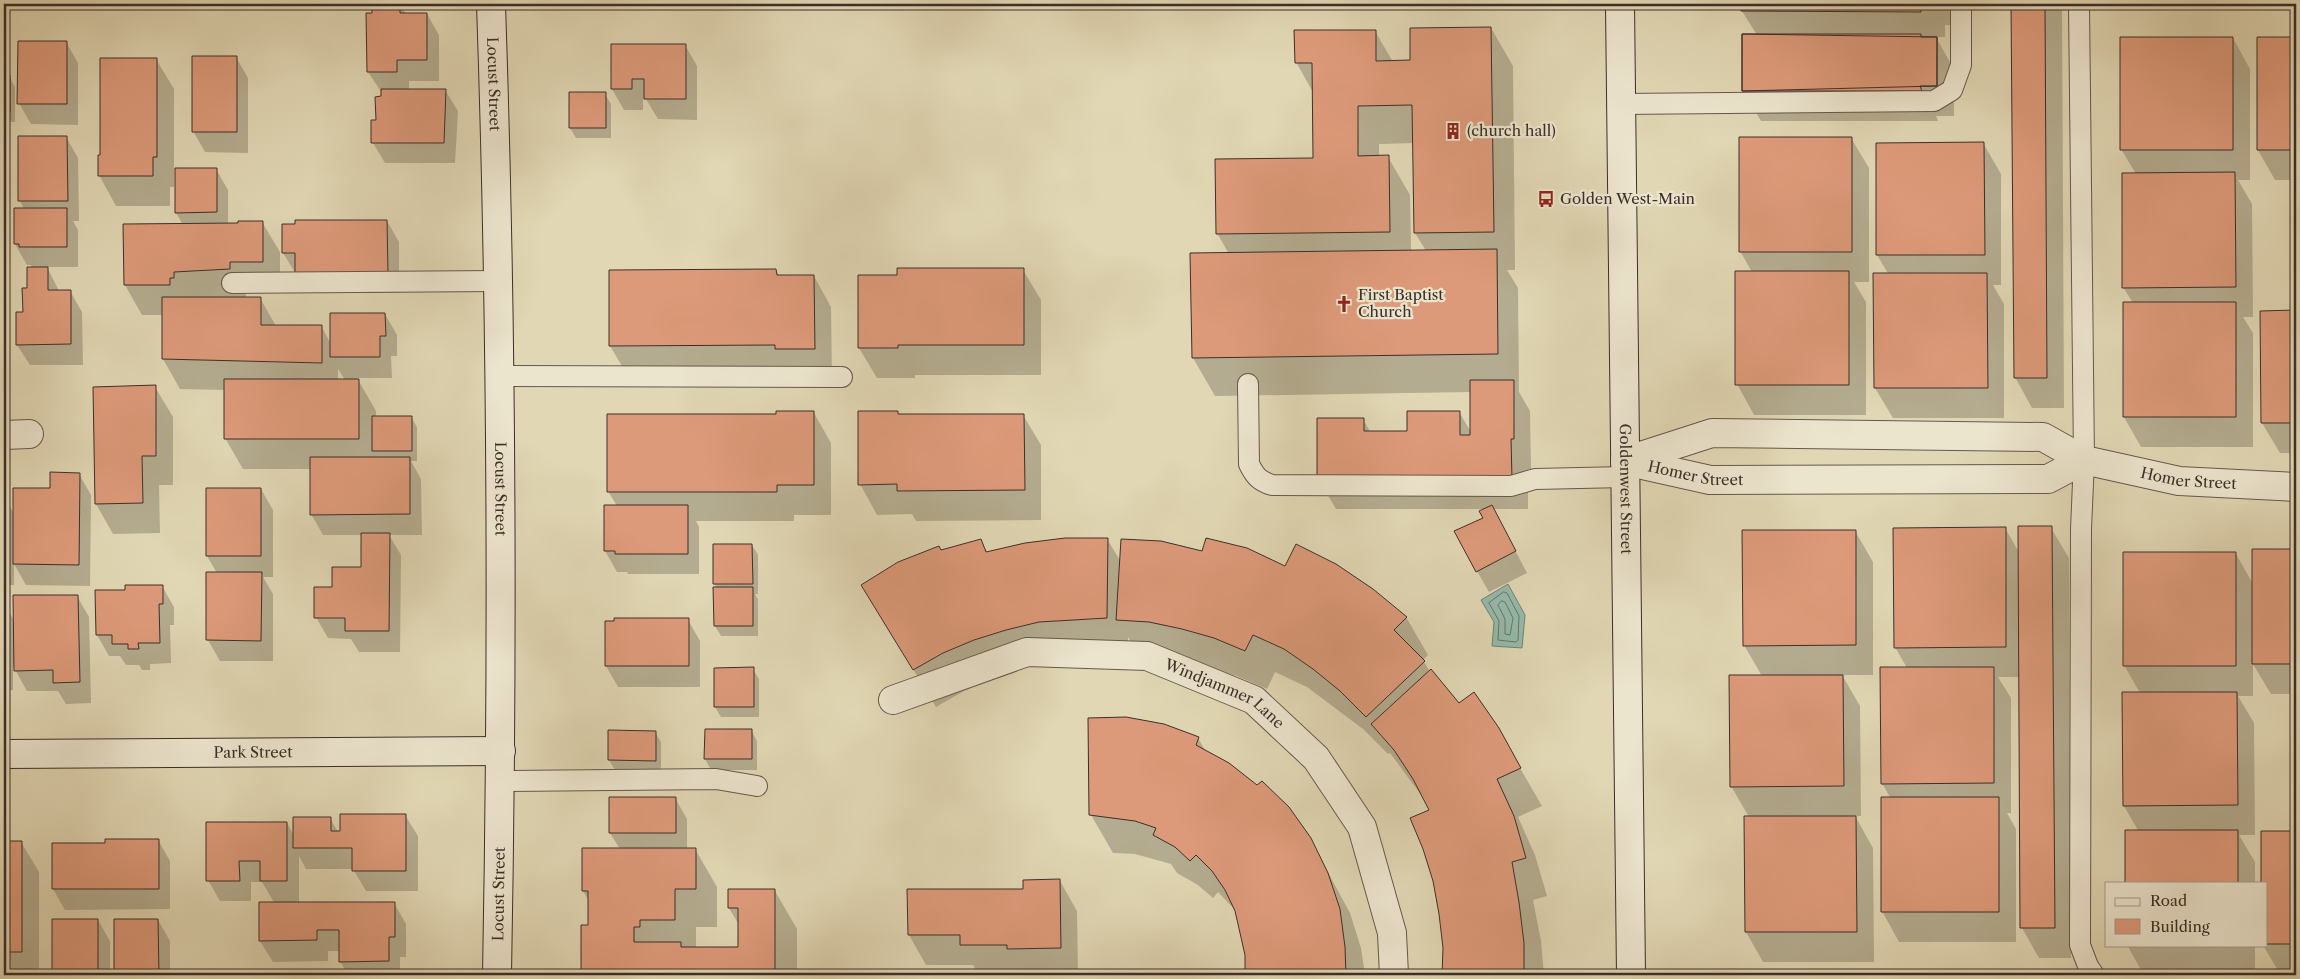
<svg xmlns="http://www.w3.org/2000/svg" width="2300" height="979" font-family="'Libre Caslon Text',serif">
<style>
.water{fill:#95baaa;stroke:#718276}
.shadow{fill:#0003;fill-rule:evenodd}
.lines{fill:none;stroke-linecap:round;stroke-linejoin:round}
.shore{stroke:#68746a;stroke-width:1}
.building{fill:#dd9a7a;stroke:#3c2f29}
.lane-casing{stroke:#65594c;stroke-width:22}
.street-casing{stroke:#65594c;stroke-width:30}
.secondary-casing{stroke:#3c2f29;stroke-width:30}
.lane{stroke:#ece5ce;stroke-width:20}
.street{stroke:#ece5ce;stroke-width:28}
.secondary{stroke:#ece5ce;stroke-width:28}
.labels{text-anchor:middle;stroke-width:4.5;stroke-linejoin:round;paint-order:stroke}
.street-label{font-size:15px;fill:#3c2f29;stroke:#ece5ce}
.poi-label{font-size:15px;fill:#3c2f29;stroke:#ece5ce;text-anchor:start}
</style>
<rect width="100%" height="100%" fill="#e1d7b4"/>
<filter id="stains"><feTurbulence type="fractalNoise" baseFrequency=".004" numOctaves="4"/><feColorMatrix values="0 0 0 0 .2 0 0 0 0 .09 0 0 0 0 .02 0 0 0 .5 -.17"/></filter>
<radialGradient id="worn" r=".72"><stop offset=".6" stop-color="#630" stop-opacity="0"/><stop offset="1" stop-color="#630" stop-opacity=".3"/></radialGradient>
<path class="water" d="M1508,584L1525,615L1522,648L1492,646L1494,622L1481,600Z"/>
<path class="shadow" d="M373,4H400L406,14H427L439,35V81H409V90H445L458,111L455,163H385L373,143L382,97V93L368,72Z
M1742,4H1951V25H1945V37H1938V41L1954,69V116H1936L1938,121H1761L1743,91L1757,35L1742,11Z
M2013,4H2062L2064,408H2032L2015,377Z
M1491,28L1513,66L1515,270H1507L1518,288L1519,392L1530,411L1531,469H1528V509H1493L1527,573L1489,592L1477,571L1486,509H1336L1318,479L1363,419L1371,433H1408L1459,412L1471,432V392L1215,396L1193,358L1229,254L1217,233L1314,160V94L1296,62L1375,31L1393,62L1412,61ZM1414,143L1415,233L1426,251L1411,252L1410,195L1388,157H1379V144Z
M2233,38L2250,69V180H2238L2252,204L2253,317H2243L2253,333V447H2141L2124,417L2133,303L2123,287L2136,174L2121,149Z
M2258,38H2296V180H2275L2258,150Z
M66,42L78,63V125L31,124L19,103Z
M612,45H685L697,66V120L658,119L646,99H643V110H624L612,89Z
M236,57L248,78V153L205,152L193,131Z
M156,59L174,89V187H170V206H116L99,175L101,157Z
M4,76H9L15,87V122H4Z
M605,94L611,104V138H576L570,128Z
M66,137L78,158L79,221H73L78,230V267H47L59,291H70L82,312L83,365H30L17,345L32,268L31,265H27L15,244L24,209L20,201Z
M1851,138L1869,168V282H1854L1866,302V415H1754L1737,384L1752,272L1740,251Z
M1983,143L2001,174V285H1993L2004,304V418H1893L1875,388V275H1889L1877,255V144Z
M216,169L228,190V224L262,222L280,252V292H246V298H260L276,326H321L331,344L385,314L397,335V356H391L392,378H357L376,411V417H411L417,427V461H411L421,479L422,535H389L401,555L400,652H359L351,639L328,638L316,617L333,588L362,568V535H323L311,514V469H243L225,438V390L180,389L163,359V315H142L125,285L183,225L176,213ZM338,369L345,380H338Z
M387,221L399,242V293H308L283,253Z
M776,270L779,276H814L831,307L832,379L628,376L610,346Z
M1023,270L1041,300V375H915V378H877L859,348L898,276Z
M2262,312H2296V453H2280L2262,423Z
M4,387L6,390V427H4Z
M155,387L173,417V485H159L160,533L113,534L96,504Z
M897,412L899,416L1023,415L1041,445V520L916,521L912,514L877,515L860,484Z
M814,413L831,443V515H794V521H696L699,527V574H628L627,572H617L605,551L617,506L608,491L777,416Z
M79,474L91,495L90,586L26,585L14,564V585H4V496L14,514Z
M261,489L273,510V577H263L273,594V661H220L208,640L217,573L207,556Z
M2005,528L2020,554L2051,528L2069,558L2071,958H2039L2022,928L2020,677H1998L2011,698V813H2007L2016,829V942H1899L1882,911L1891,799L1882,783L1907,668L1895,647Z
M1855,531L1873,562V675H1842L1860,706L1861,816H1855L1873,848L1874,962H1763L1746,932L1749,817L1731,786L1762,676L1744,645Z
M1107,539L1121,562L1203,553L1286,568L1406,617L1428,655L1423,660L1430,672L1520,768L1542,806L1518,817L1535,855L1547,896L1533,900L1541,941L1544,975H1443L1444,948L1431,810L1427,803L1390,753L1388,754L1363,729L1307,687L1275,672L1267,689L1237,676L1205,667L1140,657L1128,637V656L1061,660L1028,667L996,677L964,691L936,707L885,623L941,551L981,540L988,553Z
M752,545L758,555V594H755L758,599V636H721L715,626L714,589H717L714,583Z
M2253,550H2296V694H2271L2253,664V696H2238L2254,723L2255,835H2239L2255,862V883H2126L2139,832L2124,806L2140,693L2124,665L2236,554L2253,584Z
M162,586L174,607V625H170L171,663L150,664V670H142L139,665H126L120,656H109L97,635L126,591Z
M77,596L89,617L91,703L66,704L58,691H27L13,666V690H4V602L14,621Z
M688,620L700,641V687H618L606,666L616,623Z
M753,669L759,679V717H721L715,707Z
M706,730H751L757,741V770H711L705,759Z
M655,732L661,742V771L615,770L609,760Z
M1198,738L1206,752L1310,839L1350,913L1361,948L1365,975H1246V955L1236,911L1218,892L1213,898L1198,885L1177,873L1171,864L1135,854L1113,853L1091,815Z
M675,798L687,819V849H695L717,887V927H696V948H739V925L729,908L775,891L797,929V975H583L582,926H590V903L583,891L620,849L610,833V799Z
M405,815L418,836V891H366L353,869H306L299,856V904L394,903L406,924V957H400V975H348L340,961V951H328V961L273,962L260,941L275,904L262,882H251V901H220L208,880L287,823L294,836L330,818L338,832Z
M2262,832H2296V974H2280L2263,945H2266V883Z
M158,840L170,861V909L65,910L53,889V845H106Z
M4,842H21L39,872V975H4Z
M1060,881L1077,911L1078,975H979L973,965H926L909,935L908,891L1024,890Z
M53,920H98L110,941V975H54Z
M115,920H158L170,941V975H116Z
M2127,945H2255V975H2144Z"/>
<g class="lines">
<path class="shore" d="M1504,592L1507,593L1519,616L1518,640L1516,642L1498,640L1499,621L1489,603Z
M1502,601L1505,602L1513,618L1510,635L1505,634V619L1498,605Z"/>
</g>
<path class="building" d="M372,4H400V13H427V60H397V72H367L366,13H372Z
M1741,4H1929V7H1921V12L1741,11Z
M2011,4H2045L2047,378H2014Z
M1491,27L1494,232L1414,233L1412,105L1358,106V156L1389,155L1390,232L1216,234L1215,159L1313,158L1312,63H1295L1294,30H1376V61L1410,60V28Z
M1742,34H1921V37H1937V86H1920L1922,91H1742Z
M1742,34L1937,37V86L1742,91Z
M2120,37H2233V150H2120Z
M2257,37H2296V150H2257Z
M18,41H67V104H17Z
M611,44H686V99H644V79H632V89H611Z
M192,56H237V132H192Z
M100,58H157V157H153V176H98V155H100Z
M4,75H10V112H4Z
M381,89H446L444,143H371V120H376L375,97L381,96Z
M569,92H606V128H569Z
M18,136H67L68,201H18Z
M1739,137H1852V252H1739Z
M1984,142L1985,255H1876V143Z
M175,168H217V212L175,213Z
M2235,172L2236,287L2122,288V173Z
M14,208H67V247H19V244H14Z
M295,220H387L388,272L295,273V253H282V224H295Z
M238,221H263V262H230V269L174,272V278H170V285H124L123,224L238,223Z
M1497,249L1498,354L1192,358L1190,253Z
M27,267H48V290H71V344L16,345V312H23L22,288H27Z
M897,268H1024V345H898V348H858V275H897Z
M776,269L777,275H814L815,349H775V345L609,346V270Z
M1735,271H1849V385H1735Z
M1873,273H1987L1988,388H1874Z
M162,297H261V325H322V363L162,359Z
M2123,302H2236V417H2123Z
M2296,310V423H2261L2260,311Z
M330,313H385L386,336H380V357H330Z
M224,379H359V439H224Z
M1470,380H1514V439H1511L1512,479H1317V418H1364V431H1407V411H1460V435H1470Z
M156,385V456H142L143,503L95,504L93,387Z
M776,411H814V485H777V492H607V414H776Z
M858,411H898V414H1024L1025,490L897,491V484L858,485Z
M372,416H412V451H372Z
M310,457H410V514L310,515Z
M50,472L80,473L79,565L13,564V488H50Z
M206,488H261V556H206Z
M604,505H688V554H615V551H604Z
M1492,505L1516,551L1476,572L1454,531L1483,518L1479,511Z
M2018,526H2052L2055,928H2020Z
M2006,527V647L1894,648L1893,528Z
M1742,530H1856V645L1743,646Z
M361,533H390L389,631H345V618H314V587H332V567H361Z
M1065,538H1108L1107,618L1039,622L1006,630L974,640L943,653L913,670L861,585L898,562L939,546L941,550L981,539L986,552L1025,543Z
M1206,538L1247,548L1285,566L1296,544L1336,564L1373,589L1407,617L1394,630L1425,661L1366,717L1340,691L1313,669L1284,649L1253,635L1245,651L1214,638L1182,629L1149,622L1116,620L1121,539L1161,541L1202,551Z
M713,544H752L753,584H713Z
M2252,549H2296V664H2252Z
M2123,552H2236V666H2123Z
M206,572H262L261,641L206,640Z
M125,585H163V604H159L160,643H138L139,649H128V644H112V635H96L95,590H125Z
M713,587H753V626H714Z
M13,595H78L80,682L53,683V670L14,671Z
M614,618H689V666H605V621H614Z
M754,667V707H714V668Z
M1880,667H1994V783L1881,784Z
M1431,669L1459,703L1474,692L1499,728L1521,768L1497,779L1514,816L1526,858L1512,862L1519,902L1524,943V975H1442L1443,948L1439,914L1433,881L1423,849L1410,818L1429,810L1413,779L1394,750L1371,724Z
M1729,675H1843L1844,786L1730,787Z
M2122,692H2237L2238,805L2123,806Z
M1126,717L1164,724L1199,737L1196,745L1229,763L1257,785L1262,781L1289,807L1311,838L1328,873L1340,909L1345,947L1346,975H1245V955L1235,911L1225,890L1212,871L1196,855L1190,861L1175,847L1153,835L1156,828L1135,821L1089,815L1088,718Z
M705,729H752V759H704Z
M608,730L656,731V761L608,760Z
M609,797H676V833H609Z
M1881,797H1999V912H1881Z
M340,814H406V871H352V848H293V817H331V831H340Z
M1744,816H1856L1857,932H1745Z
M206,822H287V881H260V861H239L240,881H206Z
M2125,830H2238V883H2125Z
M2261,831H2296V944H2266V883H2261Z
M105,839H159V889H52V843H105Z
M4,841H22V952H4Z
M582,848H696V889H675V920H640V927H634V942H681V947H738V908H728V889H775V975H581V925H588V891H582Z
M1060,879L1061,948L1007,949V945H960V935H908L907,889H1023V880Z
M259,902H395V937H389V961L339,962V930H317V940L259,941Z
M52,919H98V975H52Z
M114,919H158L159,975H114Z"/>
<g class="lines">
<g class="lane-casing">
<path id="lane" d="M2079,4L2084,460L2081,529L2080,945L2088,966L2094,975
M1621,104L1934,101L1952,90L1961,65V4
M232,283L498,281
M499,376L842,377
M1248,384L1249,464C1255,476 1259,481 1272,485L1511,486L1535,479L1625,477
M501,781L716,779L757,786"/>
</g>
<g class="street-casing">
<g id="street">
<path d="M4,435L29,434"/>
<path id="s1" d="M1625,461L1712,433L2043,437L2084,460L2179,481L2296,487"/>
<path id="s2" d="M1625,461L1710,480L2048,479L2084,460"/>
<path id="s3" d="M893,700L1027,652L1147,656L1254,700L1316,758L1362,827L1392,933L1394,975"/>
</g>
</g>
<g class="secondary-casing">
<g id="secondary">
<path id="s4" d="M491,4C502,327 503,651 497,975"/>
<path id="s5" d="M1620,4L1631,975"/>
<path id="s6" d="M4,754L501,751"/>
</g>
</g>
<use href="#lane" class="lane"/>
<use href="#street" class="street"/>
<use href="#secondary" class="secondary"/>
</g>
<defs>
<g id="building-bare" transform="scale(1.35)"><path d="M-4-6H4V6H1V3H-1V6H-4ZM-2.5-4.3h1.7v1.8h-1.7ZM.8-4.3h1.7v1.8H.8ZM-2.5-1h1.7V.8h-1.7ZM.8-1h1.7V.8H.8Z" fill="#8f2418" stroke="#ece5ce" stroke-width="2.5" paint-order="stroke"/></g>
<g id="bus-bare" transform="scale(1.35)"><path d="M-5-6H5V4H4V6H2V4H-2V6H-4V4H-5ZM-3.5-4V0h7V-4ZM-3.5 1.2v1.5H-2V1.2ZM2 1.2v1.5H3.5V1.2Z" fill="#8f2418" stroke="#ece5ce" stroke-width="2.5" paint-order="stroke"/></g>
<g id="church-bare" transform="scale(1.35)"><path d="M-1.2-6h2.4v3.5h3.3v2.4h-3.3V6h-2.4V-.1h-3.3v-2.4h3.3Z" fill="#8f2418" stroke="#ece5ce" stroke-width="2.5" paint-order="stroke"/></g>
</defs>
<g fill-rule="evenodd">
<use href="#building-bare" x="1453" y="131"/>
<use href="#bus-bare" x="1546" y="199"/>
<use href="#church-bare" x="1344" y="304"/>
</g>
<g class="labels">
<g class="street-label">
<text dy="5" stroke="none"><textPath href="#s4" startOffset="80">Locust Street</textPath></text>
<text dy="5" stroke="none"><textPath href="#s2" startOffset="72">Homer Street</textPath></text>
<text dy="5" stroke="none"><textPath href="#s1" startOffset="576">Homer Street</textPath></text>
<text dy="5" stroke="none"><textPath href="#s4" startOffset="485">Locust Street</textPath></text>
<text dy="5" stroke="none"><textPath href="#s5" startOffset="485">Goldenwest Street</textPath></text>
<text dy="5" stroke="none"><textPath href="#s3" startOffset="349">Windjammer Lane</textPath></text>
<text dy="5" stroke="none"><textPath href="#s6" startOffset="249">Park Street</textPath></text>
<text transform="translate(499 894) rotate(-89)" y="5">Locust Street</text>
</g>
<g class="poi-label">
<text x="1467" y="136">(church hall)</text>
<text x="1560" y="204">Golden West-Main</text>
<text x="1358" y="300">First Baptist<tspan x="1358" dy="17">Church</tspan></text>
</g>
</g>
<rect width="2300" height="979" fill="none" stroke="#e1d7b4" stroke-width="20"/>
<rect x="5" y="5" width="2290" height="969" fill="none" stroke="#3c2f29" stroke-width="2.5"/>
<rect x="10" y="10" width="2280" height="959" fill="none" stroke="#3c2f29"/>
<rect x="2105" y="882" width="162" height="65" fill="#ece5ce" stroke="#a69c8c"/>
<rect x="2115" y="898" width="25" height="8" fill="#ece5ce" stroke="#a69c8c"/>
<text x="2150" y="906" font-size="15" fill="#3c2f29">Road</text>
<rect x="2115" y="919" width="25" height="15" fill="#dd9a7a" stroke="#a69c8c"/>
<text x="2150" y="932" font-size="15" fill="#3c2f29">Building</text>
<rect width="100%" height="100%" filter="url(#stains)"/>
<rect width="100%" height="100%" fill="url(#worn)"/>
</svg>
